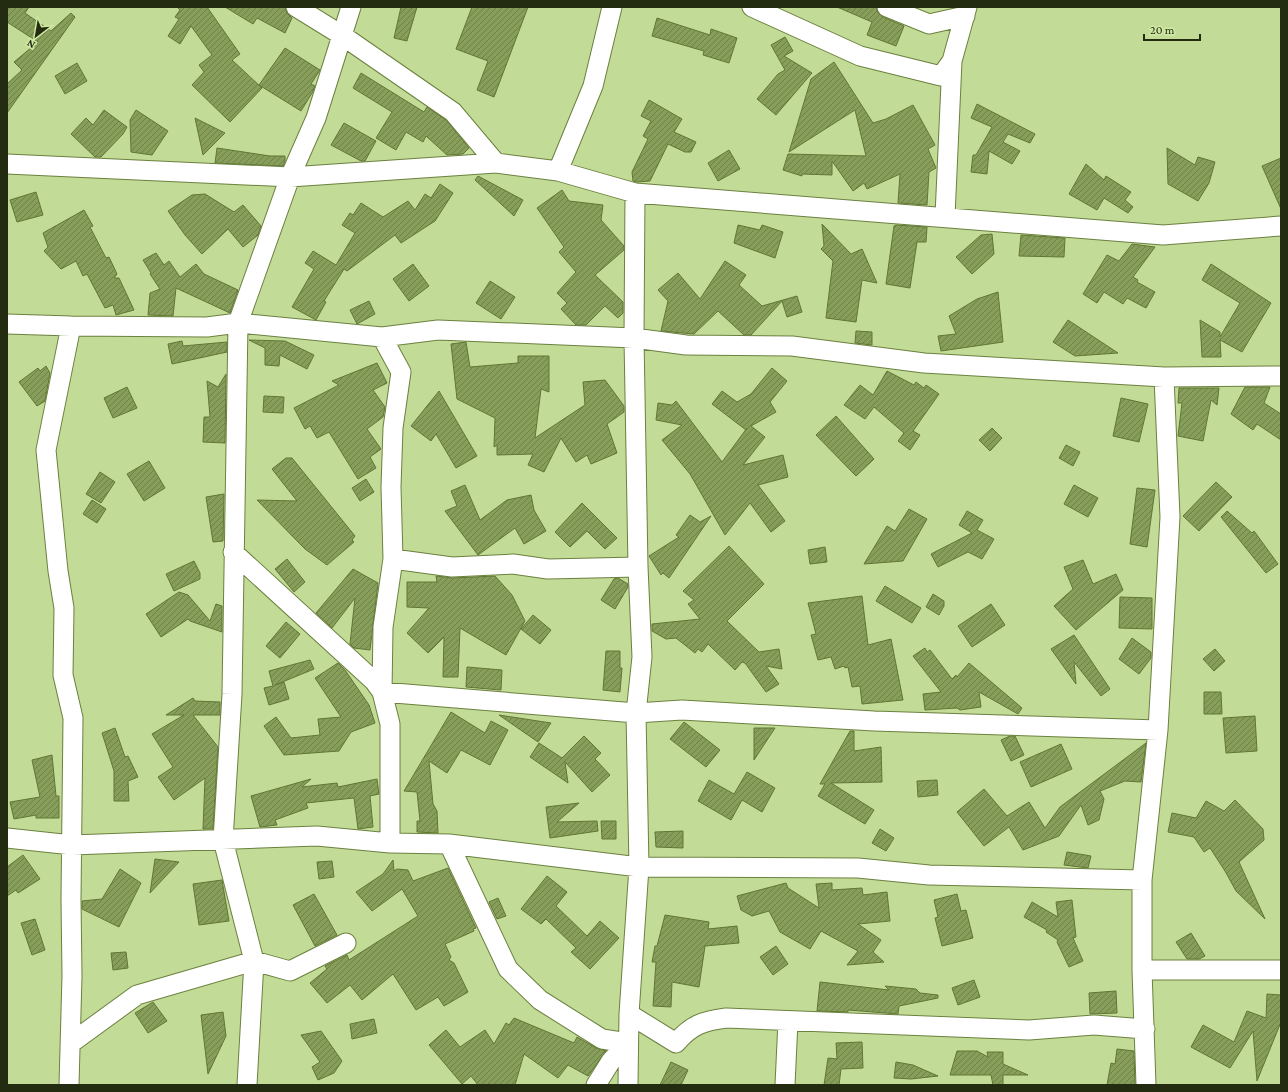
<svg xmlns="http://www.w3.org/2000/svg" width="1288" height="1092" font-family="'Crimson Pro',serif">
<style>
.building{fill:url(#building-hatch);stroke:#617634}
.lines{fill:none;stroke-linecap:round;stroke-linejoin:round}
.street-casing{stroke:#6b813f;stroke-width:21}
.street{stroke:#fff;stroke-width:19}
</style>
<defs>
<pattern id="building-hatch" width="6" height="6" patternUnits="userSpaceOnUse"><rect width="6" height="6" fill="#879e5b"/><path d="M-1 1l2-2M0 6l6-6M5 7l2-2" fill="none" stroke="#6e814a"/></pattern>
</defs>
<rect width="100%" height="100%" fill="#c2db96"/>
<path class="building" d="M7,7H29L25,13L51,31L71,13L75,17L7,113V84L22,70L14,62L38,42L7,22Z
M177,7H207L240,54L232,60L262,88L230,122L192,85L204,72L199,65L212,55L191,26L180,44L168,36L179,19L175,17L180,10Z
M225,7H285L287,13L292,18L285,33L257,18L253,24Z
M401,7H417L407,41L394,38Z
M472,7H528L494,97L477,90L488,61L456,49Z
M837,7H876L878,13L883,17L904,26L896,46L867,35L872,22Z
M657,18L710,35L711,29L737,38L729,63L703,55L704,51L652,36Z
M785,37L793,51L784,56L812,73L776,115L757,99L778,74L785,70L771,45Z
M285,48L320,70L311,84L315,86L312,93L301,111L259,85Z
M834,62L873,123L886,119L913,105L935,145L928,149L936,168L929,172L927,205L898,203L900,174L867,189L864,183L853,191L832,161V175L802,174V176L783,170L788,154L866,156L855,110L789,152L811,79Z
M77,63L87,81L65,94L55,76Z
M361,73L424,112L427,107L446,120L469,148L463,154L447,155L426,136L423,142L406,132L396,150L376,138L392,112L353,88Z
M649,100L682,119L674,132L696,142L691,152H685L668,144L650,181L637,182L633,181L632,172L648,139L643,136L651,121L641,116Z
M977,104L1035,134L1030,143L1008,134L1003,142L1020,151L1012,164L989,151L987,174L971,172L973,155H976L992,127L971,118Z
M104,110L127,127L123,134L101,157H95L71,134L86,118L93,125Z
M136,110L168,131L152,155L131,152L130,120Z
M195,118L225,133L203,155Z
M344,123L376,141L365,161H361L331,145Z
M217,148L270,156H285V161L283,166L215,163Z
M1167,148L1195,165L1198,157L1215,162L1209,183L1198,201L1168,184Z
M729,150L740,169L718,181L708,163Z
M1281,158V209L1262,166Z
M1086,164L1104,180L1106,176L1131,192L1125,200L1133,207L1128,213L1104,198L1097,210L1069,194Z
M478,176L523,200L514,216L475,180Z
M440,184L453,193L435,221L401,243L395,235L347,271L344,269L324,301L326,302L316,320L292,307L314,269L305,263L313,251L336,265L355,233L342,225L350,213L353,215L361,203L383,217L408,201L415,210L425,194L431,198Z
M562,190L569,201L603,205L601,220L624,246V250L595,275L623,302V313L618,318L605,306L586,325H576L561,309L567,303L557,293L576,272L559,252L564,247L537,208Z
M36,192L43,215L17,222L10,200Z
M205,194L234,212L243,205L261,226L258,235L243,247L228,229L202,254L185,235L168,211L192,195Z
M84,210L93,226L90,227L106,258L109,257L117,274L114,278H119L134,310L116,315L113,305L105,308L87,274L83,276L76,261L61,269L44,251L48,247L43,233Z
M822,224L851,254L862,249L877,283L862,280L856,322L826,318L833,261L821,249L824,246Z
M738,225L760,230L762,225L783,232L775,258L734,243Z
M896,225L927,227L926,242H917L910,288L886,284L894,226Z
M992,234L994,254L972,274L956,257L981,235Z
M1021,235L1065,238L1064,257L1019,256Z
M1132,244L1155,247L1133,277L1138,280L1137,282L1155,292L1146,308L1127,298L1123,304L1104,292L1097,303L1083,294L1107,255L1119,261Z
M156,253L164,265L169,261L180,277L196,264L204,274L238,290L230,313L176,288L173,316L148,315L150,293L160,289L150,274L151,273L143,260Z
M725,261L746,275L739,285L762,306L797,296L802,312L787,317L782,301L751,335H744L718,311L694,334L661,331L668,301L658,290L678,273L700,299Z
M413,264L429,286L409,301L393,279Z
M1211,264L1271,303L1242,352L1220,340L1221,357H1202L1200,320L1220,332V337L1240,303L1202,280Z
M490,281L515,297L501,319L476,303Z
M998,292L1003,342L941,351L938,336L956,334L949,316L977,299Z
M369,301L375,314L357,324L350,310Z
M1068,320L1118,353L1075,356L1053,342Z
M856,331L872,332V345L855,343Z
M249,340L285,341L314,355L307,369L280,355L279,366L265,365V348Z
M182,341L183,346L227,342V352L172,364L168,344Z
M466,342L470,367L518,363V356H549V392L541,389L535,438L585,405L583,382L605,380L624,406V412L607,424L617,453L591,464L587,455L576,462L561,438L544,472L528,465L533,454L497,455V445L494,447L495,418L457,399L451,344Z
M377,363L387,383L373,390L385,407L383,417L367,429L381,449L370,457L376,468L358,479L329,432L317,438L310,426L305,429L294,408L339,385L332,381Z
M46,366L50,373L45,401L37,406L19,382L38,368L40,371Z
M772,368L787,381L770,402L776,412L751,426L765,437L743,465L783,455L788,477L758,485L785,521L771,532L750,503L725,535L690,474L662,440L682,425L656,420L658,403L672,405L676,401L722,462L747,428L746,430L712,404L722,391L737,402L751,394Z
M887,371L914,385L916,382L924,388L926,385L939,394L913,431L920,435L910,450L898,441L904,433L874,407L865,419L844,405L860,385L873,395Z
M226,374L225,443L203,442L204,417H210L207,381L218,387Z
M127,387L137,408L113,418L104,398Z
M1245,387H1270L1264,403L1281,414V440L1257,424L1253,430L1231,414Z
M1179,388H1219L1217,405L1211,400L1203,441L1178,436L1182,403H1178Z
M439,391L477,456L456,468L436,434L431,441L411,426Z
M264,396L284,397L283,413L263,412Z
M1121,398L1148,404L1139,442L1113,436Z
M836,416L874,459L856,476L816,435Z
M992,428L1002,438L990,451L979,440Z
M1066,445L1080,452L1073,466L1059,458Z
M286,458H292L355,536L352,540L354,542L327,565L305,549L257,500L297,501L272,469Z
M149,461L165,488L144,501L127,474Z
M100,472L115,482L101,503L86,494Z
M366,479L374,492L360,501L352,488Z
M1216,482L1232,497L1199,531L1183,516Z
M465,485L480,520L507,500L531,495L534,510L546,531L524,544L515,528L478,555L445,511L457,506L451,491Z
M1074,485L1098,498L1088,517L1064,504Z
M1137,488L1155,490L1147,547L1130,544Z
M224,494L223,541L213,542L206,497Z
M92,500L106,509L97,523L83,514Z
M582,503L617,538L605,549L587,531L570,547L555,532Z
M909,509L927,519L903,561L864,564L887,526L895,531Z
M967,511L983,520L977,530L994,539L982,559L968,552L938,567L931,554L972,533L959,525Z
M1227,511L1252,533L1254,531L1278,564L1266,573L1221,517Z
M690,515L700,522L711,516L669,578L663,573L661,575L649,556L679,537L676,535Z
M729,546L764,584L727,621L759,652L779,649L782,669L766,666L779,684L766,692L745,663L742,662L735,670L708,644L702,652L698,649L695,653L676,638L666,639L652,631V624L700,619L688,604L694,600L683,591Z
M825,547L827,562L810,564L808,550Z
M287,559L305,582L294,592L275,569Z
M1083,560L1093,584L1116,574L1123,590L1076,630L1054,606L1073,589L1064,567Z
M194,561L200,573V579L174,591L166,574Z
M353,569L378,583L370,650L354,648L350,644L355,598L332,628L316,613Z
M436,576L453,578L495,576L512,595L525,621L506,655L460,628L458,677H443L444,637L428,653L407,633L429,608L407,607V582H437Z
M618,578L628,584V587L615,609L601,600L614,579Z
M885,586L921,608L912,623L876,601Z
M179,592L188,595L210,621L216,604L222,606V632L190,621L188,619L161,637L146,614Z
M933,594L944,601V606L939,615L926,607Z
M862,596L868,645L891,639L903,700L862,704L860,686L852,687L848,667L845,668L844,666L835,669L831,657L818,660L811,635L816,634L808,603Z
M1120,597L1152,598V629L1119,628Z
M991,604L1005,625L972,647L958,626Z
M533,615L551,630L540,644L521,629Z
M286,622L300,634L280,658L266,646Z
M1074,635L1110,689L1101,696L1074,662L1076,684L1051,649Z
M1132,638L1151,652V658L1139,674L1119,659Z
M925,648L927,652L930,650L952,679L956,675L957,677L969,663L1022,708L1018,714L979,692L981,707L960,710L957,708L925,710L923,694L941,692L913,656Z
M1215,649L1225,661L1214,671L1203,659Z
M606,651H620V668H622L620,692L603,690Z
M310,660L314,669L275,685L284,682L289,699L269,705L264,688L273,686L269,671Z
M338,663L345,670L369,705L375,723L351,732L339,751L284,755L264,726L276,717L291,738L320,735L318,719L341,717L315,678Z
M467,667L502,670L501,690L466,687Z
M1204,692H1221L1222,714H1204Z
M193,698L195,701L220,702V715H193L218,747L213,829H203L205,778L174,800L158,777L173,767L152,734L184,715H166Z
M451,712L485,733L491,721L508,730L490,765L461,750L447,773L429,761L433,804L437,811L438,833L417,832V821H420L417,792L404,791Z
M499,715L551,723L538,742Z
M1255,716L1257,751L1226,753L1223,718Z
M684,722L720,750L706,767L670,739Z
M115,728L125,757L128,756L138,777L128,781L129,801H114V771L102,733Z
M754,728H775L754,760Z
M850,731H854V751L881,747L882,782L831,783L874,810L865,824L818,796L825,784H820Z
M584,736L601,753L595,759L610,775L592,792L565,762L568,783L530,757L539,743L562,758Z
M1010,736H1015L1024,755L1011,761L1001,740Z
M1146,743L1141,782L1125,781L1100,791L1104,799L1099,820L1088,825L1081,805L1059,836L1023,850L1009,827L984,846L957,812L984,789L1007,816L1029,802L1045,828L1060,807Z
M1061,744L1072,769L1031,787L1020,762Z
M52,755L56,796H59V818H36V815L14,819L10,802L40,797L32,760Z
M747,772L775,788L762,812L742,800L731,820L698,801L709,780L734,794Z
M311,779L302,787L337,783L338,787L377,779L379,794L370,796L373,827L358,829L354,798L306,803L308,808L275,820L277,825L260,827L251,796Z
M937,780L938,795L918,797L917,781Z
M1235,800L1263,829L1264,840L1239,862L1265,919L1236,891L1225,871L1210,848L1204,852L1194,837L1168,832L1172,813L1196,818L1206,801L1224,811Z
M579,803L557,822L597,821L598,831L550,838L546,807Z
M601,821H616V839H602Z
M880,829L894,838L886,851L872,843Z
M683,831V848L656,847L655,832Z
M1067,852L1091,856L1088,868L1064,865Z
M23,855L40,879L18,893L16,890L7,896V867Z
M155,859L179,862L150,893Z
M393,860L394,871L397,869L408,870L413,881L448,868L476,928L473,929L474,931L445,944L451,957L449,960L454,963L468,992L444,1006L438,997L416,1010L393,974L362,1000L350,985L327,1003L310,983L327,969L325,966L347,955L349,960L418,916L402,889L372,911L356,892L383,874Z
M332,861L334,877L319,879L317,862Z
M120,869L141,883L119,927L82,909V901L102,899Z
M547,876L567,892L556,906L587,936L600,921L619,938L590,969L571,952L576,948L546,919L541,924L521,909Z
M222,880L229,921L199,925L193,884Z
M786,883L788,888L819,908L816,884L832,883V890L862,888L863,895L887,892L890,921L858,924L881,940L873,952L884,962L847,965L858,951L821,931L810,949L780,932L769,911L752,916L741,910L737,896Z
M314,894L337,935L315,946L293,905Z
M957,894L961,911L966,910L973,938L942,946L935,918L938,917L934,900Z
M498,898L506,916L497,919L489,902Z
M1072,900L1076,937L1073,938L1083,961L1069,967L1057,942L1058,940L1046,932L1047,930L1024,917L1032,902L1058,917L1056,902Z
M665,915L709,922L708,929L737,926L739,943L705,946L699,987L672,982L671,1007L653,1006L656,962H652L655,946H657Z
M35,919L45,950L32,955L21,923Z
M1191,933L1205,956L1199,959H1187L1176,942Z
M776,946L788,964L773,975L760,957Z
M126,952L128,968L113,970L111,953Z
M974,980L980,997L958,1005L952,988Z
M820,982L889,990L885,986L916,989L920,993L938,995V998L899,1006L898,1014L848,1010V1012L817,1011Z
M1116,991L1117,1013L1090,1014L1089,993Z
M1267,994L1281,995V1022L1257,1081L1253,1031L1230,1068L1191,1047L1203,1025L1234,1042L1247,1011L1266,1018Z
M153,1002L167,1021L148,1033L135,1013Z
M223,1012L226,1036L208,1074L201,1015Z
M514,1018L574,1043L577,1037L596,1048L606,1051L588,1076L568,1065L558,1078L524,1054L515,1085H478L471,1076L462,1084L429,1045L446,1030L460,1047L485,1030L494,1044L506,1023L509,1025Z
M374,1019L377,1033L352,1039L350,1024Z
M321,1031L342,1061L334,1073L318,1080L312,1067L320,1062L301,1035Z
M862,1042L863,1068L841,1069L839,1085H824L828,1058L837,1059L836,1043Z
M1117,1049L1134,1051L1135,1085H1107L1111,1063L1115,1064Z
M957,1051H977L988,1057L987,1052H1003V1064L1028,1075H1003V1085H993L991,1075H950Z
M671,1062L688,1070L681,1085H660Z
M896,1062L913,1065L938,1076L911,1079L894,1078Z"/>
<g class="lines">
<g class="street-casing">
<path id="street" d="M296,7L343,36L453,112L496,163
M752,7L860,56L941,76L952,61
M887,7L929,24L965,16
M7,164L290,177L496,163L558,171L635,193L1163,235L1281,226
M558,171L593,86L612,7
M945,216L952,61L967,7
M7,324L71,326L207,327L238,323L290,177L316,118L351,7
M382,337L401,372L393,428L391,487L393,559L383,627L382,692L636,713L682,710L874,721L1158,730
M233,552L374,681L382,692L390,724V843L449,844L508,969L540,1000L602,1039L628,1043
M393,559L452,567L513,564L548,569L638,567
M7,838L72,845L317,836L390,843
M449,844L639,867L858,868L929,875L1142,880
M1142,970H1281
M629,1014L676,1043C691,1025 703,1021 726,1018L1029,1030L1094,1025L1145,1029
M71,1043L137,995L254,961L290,971L346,943
M69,1085L72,976L71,899L73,718L63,675L64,608L58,571L46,450L71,326
M247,1085L254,961L223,840L232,694L238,323L382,337L438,330L634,338L686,345L792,346L924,363L1164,377L1281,376
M596,1085L611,1061L628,1043
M628,1085L629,1014L639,867L636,713L642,657L638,567L634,338L635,193
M785,1085L788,1021
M1146,1085L1142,970V880L1158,730L1170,517L1164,377"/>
</g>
<use href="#street" class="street"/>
</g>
<rect width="1288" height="1092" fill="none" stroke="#232c10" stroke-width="16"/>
<g transform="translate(36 36) rotate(211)" stroke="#cfe8a3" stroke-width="3" paint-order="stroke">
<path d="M0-3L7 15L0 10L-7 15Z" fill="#232c10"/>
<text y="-6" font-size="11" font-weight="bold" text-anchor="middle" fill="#232c10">N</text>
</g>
<path d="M1144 34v6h56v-6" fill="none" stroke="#232c10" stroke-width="2"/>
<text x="1150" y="34" font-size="12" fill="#232c10" stroke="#cfe8a3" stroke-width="3" paint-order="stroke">20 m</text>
</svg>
